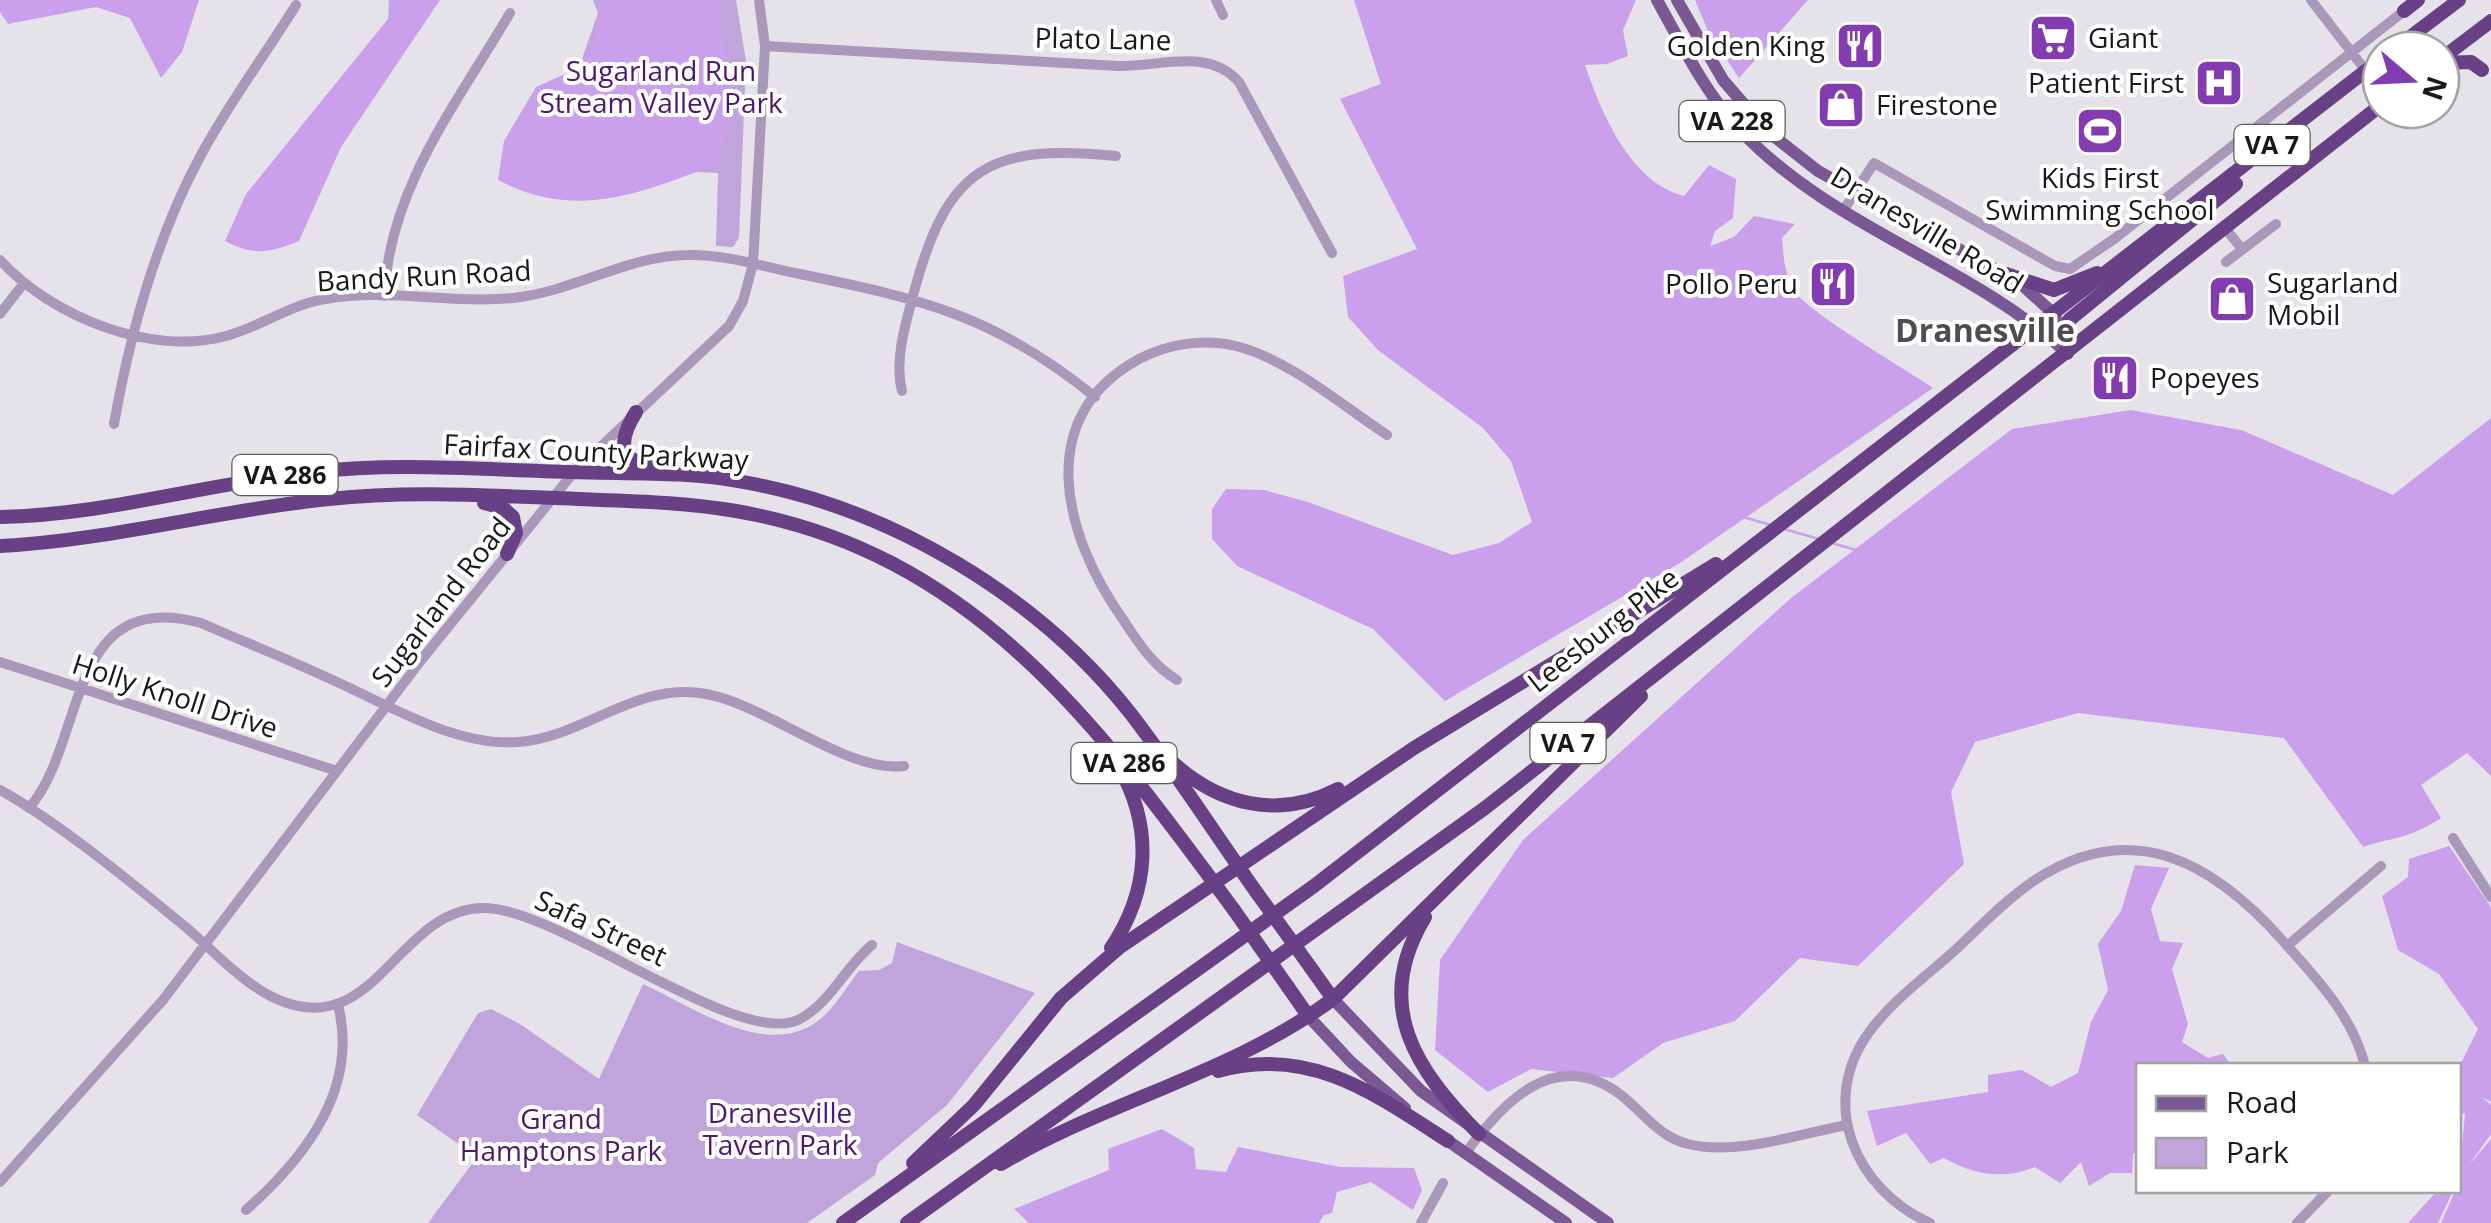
<svg xmlns="http://www.w3.org/2000/svg" width="2491" height="1223" font-family="'Open Sans',sans-serif">
<style>
.green{fill:#c2a4dc}
.forest{fill:#ca9fec}
.lines{fill:none;stroke-linecap:round;stroke-linejoin:round}
.stream{stroke:#ca9fec;stroke-width:2.5}
.minor{stroke:#aa98ba;stroke-width:10}
.major{stroke:#7a5894;stroke-width:12}
.highway{stroke:#684085;stroke-width:14}
.highway-bridge{stroke:#684085;stroke-width:14}
.labels{text-anchor:middle;stroke-width:8;stroke-linejoin:round;paint-order:stroke}
.shield{fill:#fff;stroke:#5e5d5f;stroke-width:2.5}
.shield-label{font-size:25px;font-weight:bold;fill:#19181a}
.poi-label{font-size:28px;fill:#19181a;stroke:#fff;text-anchor:start}
.street-label{font-size:28px;fill:#19181a;stroke:#fff}
.park-label{font-size:28px;fill:#4f1670;stroke:#fff}
.quarter-label{font-size:32px;font-weight:bold;fill:#4f4c52;stroke:#fff}
</style>
<rect width="100%" height="100%" fill="#e5e2e9"/>
<path class="green" d="M593,0H736L746,61L739,238L733,247L716,246L718,173L653,170L575,79L598,13Z
M897,942L1035,993L947,1105L878,1163L875,1175L807,1223H428L477,1157L417,1115L478,1013L491,1009L520,1024L599,1079L643,984C692,1006 767,1061 819,1020C836,1007 846,987 859,971L879,970L892,963Z"/>
<path class="forest" d="M0,0H199L182,52L161,78L130,18L96,7L8,24L0,12Z
M389,0H440L341,147L299,241C270,253 253,256 225,241L246,194L388,19Z
M599,0H717L733,114L717,164C641,193 576,221 498,180L504,141L536,87L574,70L594,44Z
M1354,0H1636L1623,30L1628,56L1607,64L1585,65C1602,114 1630,182 1684,196L1709,165L1736,179L1733,218L1715,231L1710,246L1734,237L1754,216L1795,224L1782,238C1783,254 1785,276 1794,290C1805,311 1906,369 1933,388L1680,563L1445,701L1373,629L1237,566L1212,539V509L1226,489L1264,490L1308,502L1453,555L1499,543L1532,522L1511,461L1483,428L1378,350L1348,317L1343,276L1417,249L1340,99L1381,84Z
M1695,0H1808L1739,78L1708,31Z
M2131,410L2241,430L2393,495L2491,418V776L2467,753L2421,785L2441,818C2409,839 2397,836 2363,847L2284,738L2078,713L1975,742L1951,792L1964,864L1858,966L1800,958L1735,1021L1663,1043L1613,1078L1531,1069L1488,1092L1435,1050L1440,960L1523,840L1790,599L2012,429Z
M2449,846L2491,907V1102L2482,1097L2491,1105V1134L2459,1179L2465,1114L2459,1112V1067L2478,1029L2439,974L2398,950L2382,896L2408,877L2409,859Z
M2135,865L2169,868L2151,909L2160,941L2183,943L2172,969L2188,1024L2182,1042L2208,1058L2223,1054L2231,1065L2138,1066V1151L2133,1154L2132,1173H2110L2089,1186L2081,1162L2060,1183L2035,1167C2003,1180 1974,1175 1944,1158L1930,1164L1906,1133L1877,1146L1867,1111L1988,1092V1075L2022,1070L2051,1087L2078,1073L2091,1022L2108,990L2098,944L2121,911Z
M1162,1129L1194,1148L1196,1169L1226,1172L1238,1147L1341,1167L1414,1168L1422,1190L1413,1210L1371,1182L1337,1192L1332,1213L1324,1215L1319,1223H1029L1014,1209L1109,1170L1108,1149Z
M2491,1139V1223H2441L2464,1171Z
M2437,1191H2453L2438,1223H2408Z"/>
<g class="lines">
<path class="stream" d="M1575,0L1578,25L1563,75L1593,125L1610,192L1619,282L1587,372L1546,398L1578,456L1591,526L1613,533L1657,527L1715,509L1771,525
M1784,529L1819,539
M1832,543L1880,557L1990,458L2027,444L2103,430L2142,440L2207,444L2372,518L2395,547C2429,541 2457,526 2491,524"/>
<path class="minor" d="M1216,0L1223,15
M2311,0L2366,71
M765,46L1118,66C1160,67 1208,47 1239,82L1332,253
M1843,211L1874,163L2055,266L2070,269L2114,239L2404,11
M2225,228L2242,249
M0,260C51,316 151,357 226,336C260,327 289,305 325,299C387,288 451,304 513,298C573,292 628,255 688,255C725,254 764,267 800,274C922,299 996,316 1095,397
M2226,262L2276,224
M384,296C390,187 456,105 510,13
M0,314L24,283
M902,391C894,359 906,323 914,292C947,168 989,143 1116,156
M114,424C130,334 157,236 201,155C229,103 265,55 296,5
M0,662L337,771
M1177,680C1152,665 1138,642 1122,618C1065,537 1031,418 1139,359C1168,344 1203,338 1236,346C1290,360 1340,404 1387,435
M0,790C58,822 136,886 188,929C217,954 248,989 284,1002C377,1036 399,909 483,908C557,907 737,1048 798,1020C829,1005 846,966 872,945
M29,808C87,742 65,586 201,623C242,641 285,658 326,677C384,702 453,747 518,742C585,737 636,681 706,694C765,704 849,774 904,766
M2453,838L2491,897
M2287,946L2381,866
M1465,1154C1502,1103 1555,1045 1621,1095C1644,1113 1659,1137 1688,1144C1736,1156 1799,1134 1847,1125
M0,1182L163,1000L422,659L574,472L729,326L743,301L753,264L765,46L759,0
M246,1210C306,1157 359,1088 338,1005
M1421,1223L1443,1183
M1930,1223C1855,1190 1817,1102 1870,1031C1892,1001 1925,977 1952,953C1978,929 2003,902 2032,882C2131,815 2213,862 2283,941C2316,978 2353,1016 2365,1066
M2297,1223L2329,1190"/>
<path class="major" d="M1657,0C1682,45 1704,91 1739,129C1831,228 1969,263 2067,353
M1677,0L1723,80L1767,131L1818,171L2020,283L2055,315L2065,346
M1333,999L1421,1091L1608,1223
M1309,1017L1351,1062L1405,1108
M1441,1136L1566,1223"/>
<path class="highway" d="M2404,11L2418,0
M2393,50L2459,0
M2441,59L2491,21
M2441,63L2471,62L2482,70
M2006,274L2054,290L2097,273
M2067,353L2069,320L2236,184
M636,412C618,441 618,460 654,468
M484,503L503,508L513,517L516,533L507,554
M0,517C107,515 208,483 313,472C398,462 485,470 570,472C628,474 687,471 743,482C891,508 1038,596 1131,714C1175,771 1215,834 1257,893
M0,546C112,540 218,510 329,499C411,490 495,496 578,499C631,501 684,502 736,511C974,552 1100,728 1234,910
M1171,761C1219,805 1278,820 1338,789
M1425,917C1371,1006 1417,1071 1479,1134
M1111,948C1150,890 1153,827 1119,767
M1311,968L1333,999
M1288,987L1309,1017
M1218,1071C1309,1045 1375,1094 1448,1141
M913,1163L974,1105L1061,998L1120,947L1414,748L1716,564
M1001,1164C1107,1101 1233,1073 1333,999L1641,696
M843,1223L1314,886L2381,59
M907,1223L1485,808L2381,105"/>
<path class="highway-bridge" d="M1257,893L1311,968
M1234,910L1288,987"/>
</g>
<defs>
<g id="supermarket-square" transform="scale(2.5)"><rect x="-9" y="-9" width="18" height="18" rx="4" fill="#823caf" stroke="#fff"/><path d="M-6-5.5h2.5l.6 2H6L4.5 2H-2.5L-4.4-4H-6ZM-1.5 3.2a1.3 1.3 0 1 0 .1 0ZM3 3.2a1.3 1.3 0 1 0 .1 0Z" fill="#fff"/></g>
<g id="restaurant-square" transform="scale(2.5)"><rect x="-9" y="-9" width="18" height="18" rx="4" fill="#823caf" stroke="#fff"/><path d="M-5-6h1v4h1v-4h1v4h1v-4h1v5L-1.5 .5V6h-2V.5L-5-1ZM5-6V6H3V1.5H1.5Q1.5-4 5-6Z" fill="#fff"/></g>
<g id="hospital-square" transform="scale(2.5)"><rect x="-9" y="-9" width="18" height="18" rx="4" fill="#823caf" stroke="#fff"/><path d="M-5-5h3v3.5h4V-5h3V5h-3V1.5h-4V5h-3Z" fill="#fff"/></g>
<g id="shop-square" transform="scale(2.5)"><rect x="-9" y="-9" width="18" height="18" rx="4" fill="#823caf" stroke="#fff"/><path d="M-5-2.5h2.3a2.7 3.5 0 0 1 5.4 0H5L5.5 6h-11ZM-1.5-2.5h3a1.5 2.3 0 0 0-3 0Z" fill="#fff"/></g>
<g id="stadium-square" transform="scale(2.5)"><rect x="-9" y="-9" width="18" height="18" rx="4" fill="#823caf" stroke="#fff"/><path d="M0-5a6.5 5 0 1 0 0 10a6.5 5 0 1 0 0-10ZM-3.5-1.8h7v3.6h-7Z" fill="#fff"/></g>
</defs>
<g fill-rule="evenodd">
<use href="#supermarket-square" x="2053" y="38"/>
<use href="#restaurant-square" x="1860" y="46"/>
<use href="#hospital-square" x="2219" y="83"/>
<use href="#shop-square" x="1841" y="105"/>
<use href="#stadium-square" x="2100" y="131"/>
<use href="#restaurant-square" x="1833" y="284"/>
<use href="#shop-square" x="2232" y="299"/>
<use href="#restaurant-square" x="2115" y="378"/>
</g>
<g class="labels">
<g class="shield">
<rect x="1679.5" y="101" width="105" height="40" rx="8"/>
<rect x="2234.5" y="125" width="75" height="40" rx="8"/>
<rect x="232.5" y="455" width="105" height="40" rx="8"/>
<rect x="1530.5" y="723" width="75" height="40" rx="8"/>
<rect x="1071.5" y="743" width="105" height="40" rx="8"/>
</g>
<g class="shield-label">
<text x="1732" y="130">VA 228</text>
<text x="2272" y="154">VA 7</text>
<text x="285" y="484">VA 286</text>
<text x="1568" y="752">VA 7</text>
<text x="1124" y="772">VA 286</text>
</g>
<g class="poi-label">
<text x="2088" y="48">Giant</text>
<text x="1825" y="56" text-anchor="end">Golden King</text>
<text x="2184" y="93" text-anchor="end">Patient First</text>
<text x="1876" y="115">Firestone</text>
<text x="2100" y="188" text-anchor="middle">Kids First<tspan x="2100" dy="32">Swimming School</tspan></text>
<text x="2267" y="293">Sugarland<tspan x="2267" dy="32">Mobil</tspan></text>
<text x="1798" y="294" text-anchor="end">Pollo Peru</text>
<text x="2150" y="388">Popeyes</text>
</g>
<g class="street-label">
<text transform="translate(1103 39) rotate(1)" y="10">Plato Lane</text>
<text transform="translate(1927 230) rotate(31)" y="10">Dranesville Road</text>
<text transform="translate(424 276) rotate(-3)" y="10">Bandy Run Road</text>
<text transform="translate(596 452) rotate(3)" y="10">Fairfax County Parkway</text>
<text transform="translate(441 602) rotate(-52)" y="10">Sugarland Road</text>
<text transform="translate(1603 630) rotate(-38)" y="10">Leesburg Pike</text>
<text transform="translate(175 696) rotate(18)" y="10">Holly Knoll Drive</text>
<text transform="translate(601 928) rotate(25)" y="10">Safa Street</text>
</g>
<g class="park-label">
<text x="661" y="81">Sugarland Run<tspan x="661" dy="32">Stream Valley Park</tspan></text>
<text x="780" y="1123">Dranesville<tspan x="780" dy="32">Tavern Park</tspan></text>
<text x="561" y="1129">Grand<tspan x="561" dy="32">Hamptons Park</tspan></text>
</g>
<g class="quarter-label">
<text x="1985" y="342">Dranesville</text>
</g>
</g>
<rect x="2136" y="1063" width="325" height="130" fill="#ffffff" stroke="#a3a3a3" stroke-width="2.5"/>
<rect x="2156" y="1096" width="50" height="15" fill="#7a5894" stroke="#a3a3a3" stroke-width="2.5"/>
<text x="2226" y="1113" font-size="30" fill="#19181a">Road</text>
<rect x="2156" y="1138" width="50" height="30" fill="#c2a4dc" stroke="#a3a3a3" stroke-width="2.5"/>
<text x="2226" y="1163" font-size="30" fill="#19181a">Park</text>
<g transform="translate(2411 80) rotate(109)"><circle r="48" fill="#ffffff" stroke="#a3a3a3" stroke-width="2.5"/>
<path d="M0-8L18 38L0 25L-18 38Z" fill="#823caf"/>
<text y="-15" font-size="28" font-weight="bold" text-anchor="middle" fill="#19181a">N</text>
</g>
</svg>
